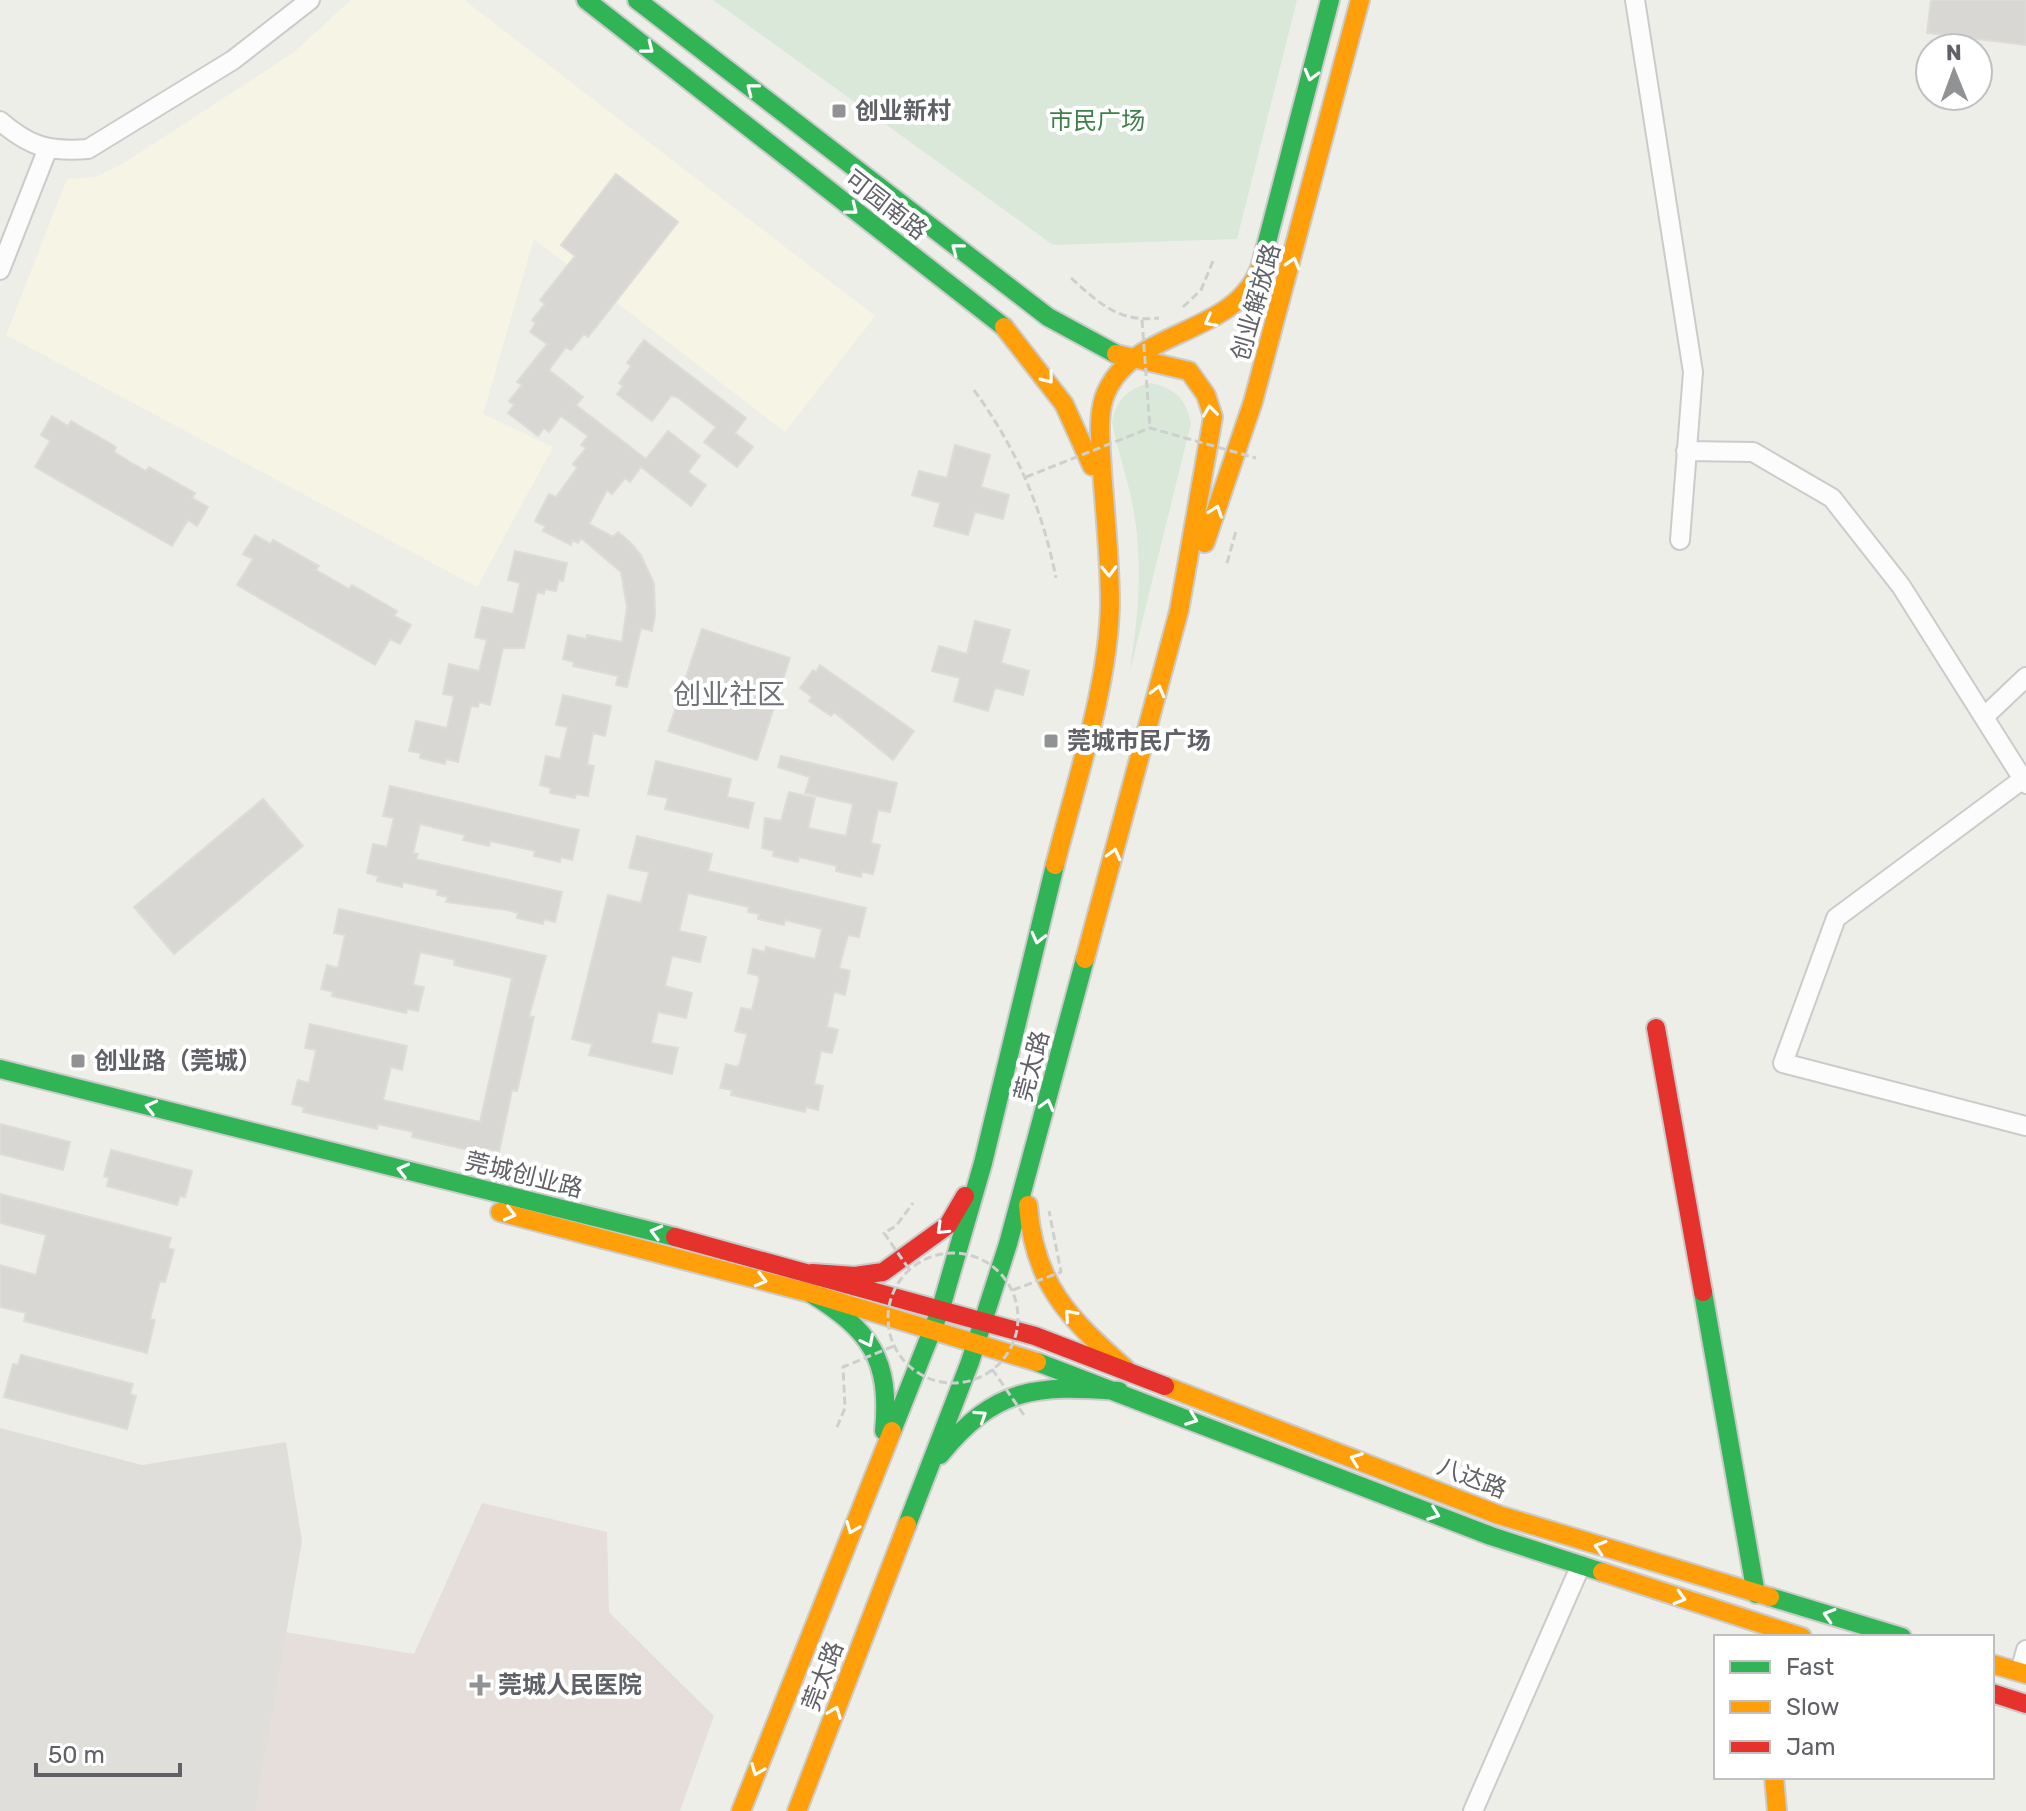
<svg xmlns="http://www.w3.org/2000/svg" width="2026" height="1811" font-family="Rubik,'Noto Sans SC',sans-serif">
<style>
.commercial{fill:#f5f4e5}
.industrial{fill:#dfdedb}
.medical{fill:#e6deda}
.green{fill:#d9e8d8}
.building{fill:#d8d7d4;stroke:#dddcd8;stroke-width:2}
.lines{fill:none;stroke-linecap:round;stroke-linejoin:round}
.street-casing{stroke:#cbcbcb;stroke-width:22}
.fast-casing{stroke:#cbcbcb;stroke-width:22}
.slow-casing{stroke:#cbcbcb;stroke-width:22}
.jam-casing{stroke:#cbcbcb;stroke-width:22}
.path{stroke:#ccd0ce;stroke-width:3;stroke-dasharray:8 4;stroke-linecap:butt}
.street{stroke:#fcfcfc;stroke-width:18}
.fast{stroke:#30b455;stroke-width:18}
.slow{stroke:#ff9f0a;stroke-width:18}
.jam{stroke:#e5322d;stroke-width:18}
.path-bridge{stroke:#ccd0ce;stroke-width:3;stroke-dasharray:8 4;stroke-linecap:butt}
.oneway{stroke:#fff}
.poi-dot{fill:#919294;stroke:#fff;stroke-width:3}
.labels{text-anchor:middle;stroke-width:8;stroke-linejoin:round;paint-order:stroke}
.poi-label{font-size:24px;font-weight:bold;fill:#5f6166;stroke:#fff;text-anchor:start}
.park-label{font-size:24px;fill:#3d7f48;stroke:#fff}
.street-label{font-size:24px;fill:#5f6166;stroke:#fff}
.quarter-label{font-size:28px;fill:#707378;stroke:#fff}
</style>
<rect width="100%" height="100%" fill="#eeeee9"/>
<path class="commercial" d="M351,0H464L875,316L785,432L534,239L483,414L553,447L477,587L6,335L67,179L96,177L124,163L293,53Z"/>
<path class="industrial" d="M0,1428L142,1465L286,1442L302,1541L256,1811H0Z"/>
<path class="medical" d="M482,1503L607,1532L609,1612L714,1716L680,1811H256L286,1632L414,1654Z"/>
<path class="green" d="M713,0H1297L1237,239L1053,245Z
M1151,383C1175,388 1186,399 1191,423L1129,675C1138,621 1143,567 1134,513C1129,482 1118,453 1112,422C1117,399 1128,388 1151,383Z"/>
<path class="building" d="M1931,0H2026V45L1927,33Z
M616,174L678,222L588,337L584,334L571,350L566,347L549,370L583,397L576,405L646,459L668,431L700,456L688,472L706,485L691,506L641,467L630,482L625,478L612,494L607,490L589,524L613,537L618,532L630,542L641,555L654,584L655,616L652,631L641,628L627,687L616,685L618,676L573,666L574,662L563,659L568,635L586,639L587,635L622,642L627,607L621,572L581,538L578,543L572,540L571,545L543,531L545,526L535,521L549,494L556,497L577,468L573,464L586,448L581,445L588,436L561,416L549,432L544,428L538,436L508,413L514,405L509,401L522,385L517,382L547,344L530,332L536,323L532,320L545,304L540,300L575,256L561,245Z
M644,340L746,418L735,433L753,447L737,467L704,442L716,427L677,397L671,396L652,421L617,394L623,386L619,383L631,366L627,363Z
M52,416L68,426L71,421L116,447L114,452L130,462L146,471L149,467L195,493L192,498L208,507L197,526L188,520L172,546L35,467L50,441L41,435Z
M955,445L990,455L981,487L1009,495L1003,519L975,512L968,535L934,526L940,503L912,495L919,471L947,478Z
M255,535L271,544L273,540L319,566L316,570L349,589L352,585L397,611L394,616L411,625L400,644L390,639L375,665L237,585L253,559L243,554Z
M515,551L567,563L563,581L559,580L556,591L545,589L544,594L537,592L524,648H503L490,705L479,702L478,707L471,706L458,762L446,759L445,764L420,758L421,753L409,751L416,721L447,728L454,696L443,694L449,664L479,671L487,640L475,637L482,607L513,614L520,583L508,580Z
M975,621L1010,630L1001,663L1029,671L1023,695L995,688L988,711L954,701L960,678L932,671L939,646L967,654Z
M702,629L790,658L757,760L668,731Z
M820,665L914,731L893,760L834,712L831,716L809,701L812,697L800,688L813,670L816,672Z
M563,695L611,706L605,736L593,733L587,765L594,766L588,796L576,794L575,798L550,793L551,788L540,785L546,756L560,759L568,727L556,725Z
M781,756L897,783L890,812L878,810L871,843L880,845L873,874L862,872L861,877L836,871L837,866L799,857L798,862L773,856L774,851L762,848L765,818L781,821L789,792L815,798L808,828L846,836L853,804L805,793L810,777L778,767Z
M656,761L731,779L727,797L754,803L748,828L665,809L668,798L648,794Z
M390,786L579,830L572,860L561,857L560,862L534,856L535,851L490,841L489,846L463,840L465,835L420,824L413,853L418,854L416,859L562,892L555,922L544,919L543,924L517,918L518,913L507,910L446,902L448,897L437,895L438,890L403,882L402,887L377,881L378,876L367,873L373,844L387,847L394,818L383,816Z
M263,799L303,846L174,954L134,907Z
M637,836L712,854L708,871L866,908L859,937L848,935L839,968L850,971L845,995L834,992L827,1027L838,1030L832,1053L821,1051L814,1084L823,1086L818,1110L806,1107L805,1112L731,1095L732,1090L720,1088L726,1064L737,1067L740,1063L747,1034L735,1031L741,1008L752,1010L759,981V976L748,973L753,949L765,952L766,947L815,959L822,929L785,920L784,925L758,919L759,914L748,912L749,907L688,893L679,931L706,937L700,962L672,956L665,986L692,993L686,1018L658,1012L651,1043L678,1048L672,1074L589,1055L592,1044L572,1039L608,895L641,903L649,872L629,868Z
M339,909L546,956L529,1016L534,1017L517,1091L512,1090L499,1152L488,1149L486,1154L412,1137L413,1132L378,1124L377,1129L303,1112L304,1107L292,1104L298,1080L309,1083L316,1050L305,1048L310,1024L407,1046L402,1070L391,1067L383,1100L480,1122L512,978L454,965L455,960L420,952L413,985L424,987L418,1011L407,1009L406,1013L332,996L333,992L321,989L327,965L338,968L345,935L334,933Z
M0,1124L70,1142L63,1170L0,1154Z
M111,1150L192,1171L185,1197L180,1196L177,1205L107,1186L109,1178L104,1176Z
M0,1194L171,1238L168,1248L174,1250L165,1282L160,1281L150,1319L155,1320L147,1353L24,1321L26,1313L0,1307V1265L36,1275L46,1235L0,1223Z
M21,1355L133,1384L130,1394L136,1396L127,1429L4,1397L13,1364L18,1365Z"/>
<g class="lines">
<g class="street-casing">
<path id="street" d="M1635,0L1693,372L1680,540
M0,121C30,147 49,152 88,149L233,60L310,0
M0,270L48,148
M1686,451L1753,452L1832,498L1901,586L2026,784
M1985,716L2026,677
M2023,779L1836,918L1783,1063L2026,1126
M2020,1672L2026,1650
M1473,1811L1580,1567"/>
</g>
<g class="fast-casing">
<path id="fast" d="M586,0L1004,327
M637,0L1048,317L1116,354
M1261,265L1330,0
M0,1069L675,1237
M1703,1292L1756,1594
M810,1293C870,1330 891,1359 884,1431
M1037,1362L1491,1536L1602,1572
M892,1431L941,1308L983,1163L1055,865
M940,1455C996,1386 1037,1385 1119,1391
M907,1525L970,1362L1008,1244L1085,959
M1770,1597L1902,1637"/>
</g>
<g class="slow-casing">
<path id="slow" d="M1004,327L1064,404L1092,466
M1205,543L1253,402L1360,0
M1055,865C1075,785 1109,685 1110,603C1110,559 1105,514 1102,470C1101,447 1097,420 1104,398C1129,326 1236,339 1261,265
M1085,959L1179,611L1213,417L1206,395L1189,371L1116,354
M1028,1205C1034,1285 1069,1318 1126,1369
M500,1212L810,1293L1037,1362
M1165,1386L1499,1515L1770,1597
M1602,1572L1802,1637
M1992,1664L2026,1674
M1774,1777L1777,1811
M741,1811L892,1431
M797,1811L907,1525"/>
</g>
<g class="jam-casing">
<path id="jam" d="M1656,1028L1703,1292
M675,1237L1035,1336L1165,1386
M812,1273L855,1276L883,1272L948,1225L965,1196
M1992,1693L2026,1704"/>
</g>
<path class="path" d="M1071,278C1099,303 1119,323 1159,318
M1183,307L1201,290L1213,261
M974,390C1016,448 1042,507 1056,578
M1227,563L1236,531"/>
<use href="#street" class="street"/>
<use href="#fast" class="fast"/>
<use href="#slow" class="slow"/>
<use href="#jam" class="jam"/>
<path class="path-bridge" d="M1142,320L1150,428
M1026,477L1150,428L1256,458
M888 1318a65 65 0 1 1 130 0a65 65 0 1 1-130 0Z
M909,1269L884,1233L896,1226L913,1203
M1013,1290L1061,1272L1049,1211
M992,1369L1026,1418
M837,1427L845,1408L843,1367L894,1346"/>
</g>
<defs><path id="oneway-chevron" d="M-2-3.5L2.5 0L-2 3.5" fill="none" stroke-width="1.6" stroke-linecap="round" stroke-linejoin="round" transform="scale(2)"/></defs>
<g class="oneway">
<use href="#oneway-chevron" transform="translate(648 48) rotate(38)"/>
<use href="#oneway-chevron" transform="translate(1311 75) rotate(105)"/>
<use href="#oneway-chevron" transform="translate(752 89) rotate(-142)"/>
<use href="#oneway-chevron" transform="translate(852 209) rotate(38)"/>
<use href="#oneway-chevron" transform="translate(957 249) rotate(-142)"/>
<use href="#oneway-chevron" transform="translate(1293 263) rotate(-74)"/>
<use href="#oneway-chevron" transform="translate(1210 321) rotate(152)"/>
<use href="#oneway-chevron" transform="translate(1048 378) rotate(52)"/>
<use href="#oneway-chevron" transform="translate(1210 411) rotate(-97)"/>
<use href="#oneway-chevron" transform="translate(1216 511) rotate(-71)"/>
<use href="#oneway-chevron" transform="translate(1109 571) rotate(88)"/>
<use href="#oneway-chevron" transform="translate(1158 691) rotate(-75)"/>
<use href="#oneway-chevron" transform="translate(1114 854) rotate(-75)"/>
<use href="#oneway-chevron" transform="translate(1038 938) rotate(104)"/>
<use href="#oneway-chevron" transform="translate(1047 1105) rotate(-75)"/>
<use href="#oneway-chevron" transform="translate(151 1107) rotate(-166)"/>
<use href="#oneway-chevron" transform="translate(403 1170) rotate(-166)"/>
<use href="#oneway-chevron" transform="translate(510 1214) rotate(14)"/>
<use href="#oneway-chevron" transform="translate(942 1229) rotate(136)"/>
<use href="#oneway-chevron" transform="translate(656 1232) rotate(-165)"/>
<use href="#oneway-chevron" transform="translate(761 1280) rotate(15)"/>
<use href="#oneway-chevron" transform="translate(1070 1315) rotate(-131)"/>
<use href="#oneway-chevron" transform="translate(868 1341) rotate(63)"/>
<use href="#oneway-chevron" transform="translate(981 1416) rotate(-33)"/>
<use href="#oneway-chevron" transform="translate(1192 1419) rotate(21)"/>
<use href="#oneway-chevron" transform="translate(1356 1459) rotate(-159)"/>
<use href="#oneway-chevron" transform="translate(1434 1514) rotate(21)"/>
<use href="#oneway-chevron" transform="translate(852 1528) rotate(112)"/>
<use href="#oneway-chevron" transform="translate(1600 1547) rotate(-163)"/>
<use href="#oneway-chevron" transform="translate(1680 1598) rotate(17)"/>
<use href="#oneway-chevron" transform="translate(1829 1615) rotate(-163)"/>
<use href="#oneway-chevron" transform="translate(835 1712) rotate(-69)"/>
<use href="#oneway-chevron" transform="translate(757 1770) rotate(112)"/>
</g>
<g class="poi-dot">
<rect x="831" y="103" width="16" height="16" rx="4"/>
<rect x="1043" y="733" width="16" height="16" rx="4"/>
<rect x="70" y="1053" width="16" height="16" rx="4"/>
<path d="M476 1673h8v8h8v8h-8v8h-8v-8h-8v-8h8z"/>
</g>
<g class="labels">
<g class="poi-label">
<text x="855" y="119">创业新村</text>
<text x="1067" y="749">莞城市民广场</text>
<text x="94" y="1069">创业路（莞城）</text>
<text x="498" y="1693">莞城人民医院</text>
</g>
<g class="park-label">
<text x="1097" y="129">市民广场</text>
</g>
<g class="street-label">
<text transform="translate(886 205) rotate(38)" y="8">可园南路</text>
<text transform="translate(1256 302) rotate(-74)" y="8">创业解放路</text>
<text transform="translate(1032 1066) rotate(-75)" y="8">莞太路</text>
<text transform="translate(524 1175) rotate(14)" y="8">莞城创业路</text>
<text transform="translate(1472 1478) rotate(21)" y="8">八达路</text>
<text transform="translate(823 1676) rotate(-69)" y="8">莞太路</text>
</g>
<g class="quarter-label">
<text x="729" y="704">创业社区</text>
</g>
</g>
<rect x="1714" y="1635" width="280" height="144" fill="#ffffff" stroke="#bfc0c2" stroke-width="2"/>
<rect x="1730" y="1661" width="40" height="12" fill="#30b455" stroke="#bfc0c2" stroke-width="2"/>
<text x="1786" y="1675" font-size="24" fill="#5f6166">Fast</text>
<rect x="1730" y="1701" width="40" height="12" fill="#ff9f0a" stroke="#bfc0c2" stroke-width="2"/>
<text x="1786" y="1715" font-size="24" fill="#5f6166">Slow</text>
<rect x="1730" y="1741" width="40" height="12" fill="#e5322d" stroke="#bfc0c2" stroke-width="2"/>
<text x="1786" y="1755" font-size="24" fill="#5f6166">Jam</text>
<g transform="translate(1954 72) rotate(359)"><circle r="38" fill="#ffffff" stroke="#bfc0c2" stroke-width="2"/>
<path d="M0-6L14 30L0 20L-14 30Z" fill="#919294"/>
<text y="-12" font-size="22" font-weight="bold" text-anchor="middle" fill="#5f6166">N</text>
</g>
<path d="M36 1763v12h144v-12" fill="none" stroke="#5f6166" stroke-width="4"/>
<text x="48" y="1763" font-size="24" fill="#5f6166" stroke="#ffffff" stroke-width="6" paint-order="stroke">50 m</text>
</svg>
